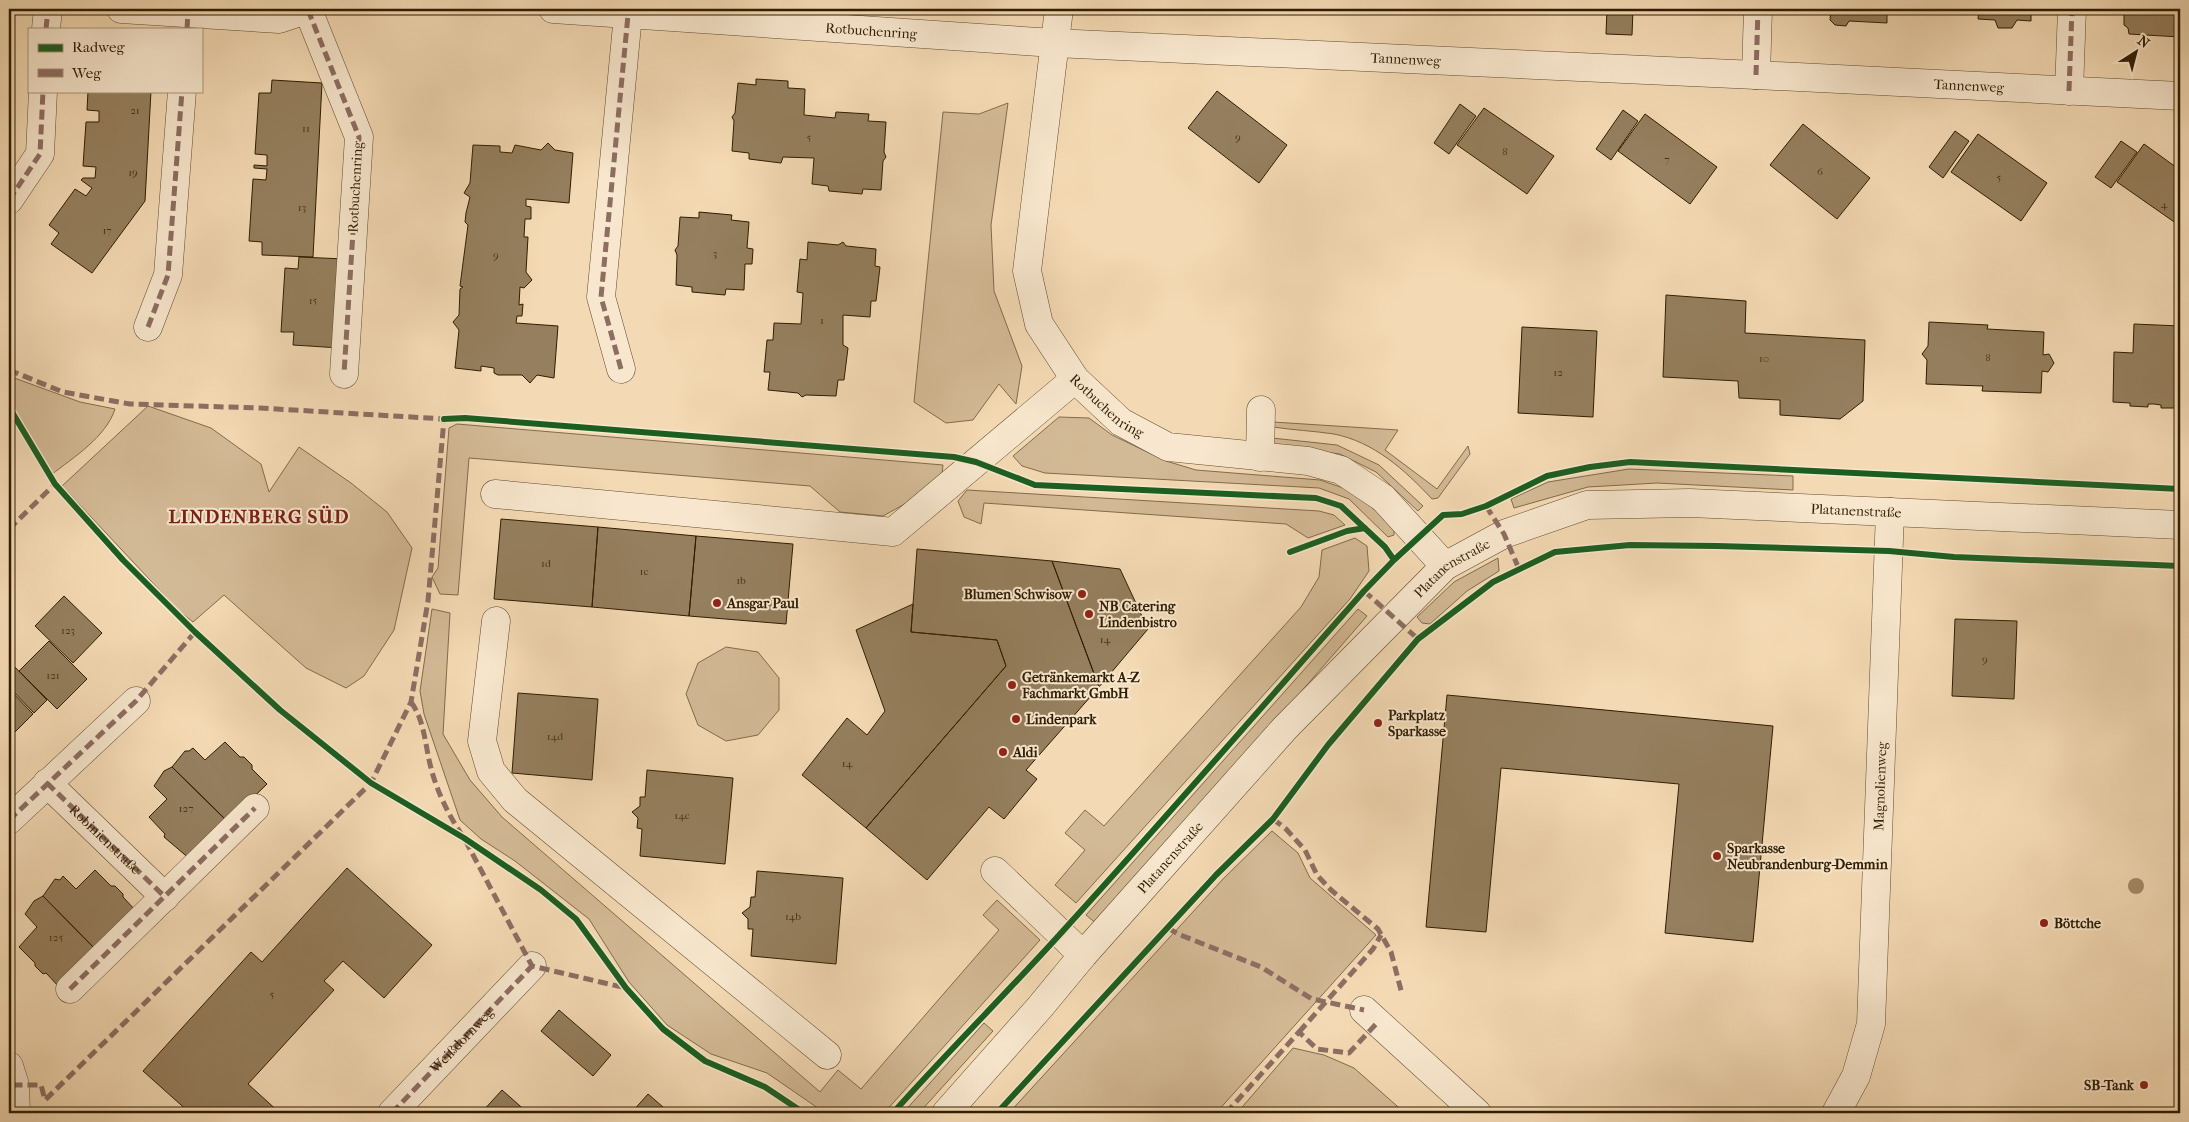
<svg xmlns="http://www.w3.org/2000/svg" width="2189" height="1122" font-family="'IM FELL French Canon',serif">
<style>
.green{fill:#d3ba96;stroke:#816c4c}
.building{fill:#957f5e;stroke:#2f1d01}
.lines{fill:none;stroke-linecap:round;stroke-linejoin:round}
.minor-casing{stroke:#604c2e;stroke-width:29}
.minor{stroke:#f8e7ce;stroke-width:28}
.quiet{stroke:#8d6e63;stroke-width:5;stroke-dasharray:10 5;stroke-linecap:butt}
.cycleway-casing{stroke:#f8e7ce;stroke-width:9}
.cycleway{stroke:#1b5e20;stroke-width:6}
.tree{fill:#a38c6a}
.poi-dot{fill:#8f2418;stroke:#f8e7ce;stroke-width:2}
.labels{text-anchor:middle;stroke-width:4;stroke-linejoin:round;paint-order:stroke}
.number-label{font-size:11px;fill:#483618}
.street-label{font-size:14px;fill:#2f1d01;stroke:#f8e7ce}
.poi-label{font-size:14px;font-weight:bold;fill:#2f1d01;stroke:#f8e7ce;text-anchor:start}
.district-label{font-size:19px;font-weight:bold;letter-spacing:1px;fill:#7a1f14;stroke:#f8e7ce}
</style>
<rect width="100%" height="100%" fill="#f4dab4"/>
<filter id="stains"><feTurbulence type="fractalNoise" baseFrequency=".004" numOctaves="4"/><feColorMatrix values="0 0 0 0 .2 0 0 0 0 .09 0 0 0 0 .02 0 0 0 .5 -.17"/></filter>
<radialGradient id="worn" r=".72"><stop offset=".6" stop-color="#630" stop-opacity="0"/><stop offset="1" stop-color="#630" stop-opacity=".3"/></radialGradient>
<path class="green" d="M1008,103L991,225L994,291L1022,366L1016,404L999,384L973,420L946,423L914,402L943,112L979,114Z
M9,376L80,402L115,409C106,437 74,457 51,475L9,412Z
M148,406L211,428L261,464L269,492L299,447L351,483L387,512L412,548L394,630L364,676L346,688L306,668L224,595L193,622L179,611L62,486Z
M1059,417L1089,418L1112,435L1166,461L1196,470L1320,480L1352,491L1394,526V535L1388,537L1349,499L1319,488L1045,473L1022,466L1013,456Z
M1273,422L1398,430L1385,450L1437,489L1468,446L1470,454L1438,498L1432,499C1405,470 1374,442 1334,434C1314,431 1293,430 1273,427Z
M457,424L943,465L942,474L919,496L883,516L840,512L810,486L469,458L458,595L440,594L432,577L438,568L449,428Z
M1272,438L1337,445L1379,465L1423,506L1418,511L1376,472L1340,454L1276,446Z
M1629,469L1793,476V490L1657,483L1588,487L1514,508L1511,499L1548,482Z
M967,490L1319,511L1334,515L1345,525L1308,538L1286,524L984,503L981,524L964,517L958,501Z
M1355,538L1367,546L1369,571L1350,599L1076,903L1055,885L1085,850L1065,833L1085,810L1104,826L1301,607L1319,577L1322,550Z
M1498,558L1499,571L1467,591L1430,624L1422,623L1417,617L1454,582Z
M432,609L450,613L443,734L470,780L502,817L820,1092L838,1070L861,1089L999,930L983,915L997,900L1040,940L884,1113H825L767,1073L711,1054L667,1025L629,982L589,919L515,861L481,839L460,820L424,714L420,691Z
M1358,609L1367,616L1098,925L1086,915Z
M726,647L758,652L779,678V710L758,735L726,741L698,725L686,694L698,663Z
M1272,831L1298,853L1310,878L1376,935L1216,1113H1009L1223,879Z
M984,1023L993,1031L919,1113H903Z
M1293,1048L1324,1055L1354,1068L1405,1113H1237Z"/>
<path class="building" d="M1607,9H1633L1632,35L1606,34Z
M1831,9H1887V23L1849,21L1846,26L1835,25L1830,20Z
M1979,9H2031V21L2017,20L2012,28H1998L1995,20L1978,19Z
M2130,9H2180V37L2129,34L2128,28L2124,25V15Z
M756,79L788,81V88L805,89L804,115L835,118L836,112L869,114L868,121L886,122L884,152L886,157L883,161L881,190L863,189L862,194L829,191L828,186L812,184L814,158L783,157L781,163L749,159V153L732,151L734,121L732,117L735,113L738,83L756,85Z
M272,80L322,83L313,257L262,255V242L249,241L253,179L266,180L267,169L254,168V165L267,166V155L255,154L259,93H271Z
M88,91H151L145,201L92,273L51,244L59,233L49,225L75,189L86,196L92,188L81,180L83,178H95L96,167L83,166L86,122H99V111L87,110Z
M1217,91L1287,145L1259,183L1188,128Z
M1460,104L1476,116L1449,154L1434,143Z
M1484,108L1554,156L1527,194L1457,145Z
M1623,110L1638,121L1611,160L1596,149Z
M1645,114L1717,167L1690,204L1618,151Z
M1803,124L1870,178L1837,219L1770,165Z
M1955,131L1969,141L1943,178L1929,167Z
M1978,134L2047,183L2021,221L1951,172Z
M2121,141L2137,152L2111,188L2095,177Z
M548,143L555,150L573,153L569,203L526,199V206L531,207V219H525L524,237H528L526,272L532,280L524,288L520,287L519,305L523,304L522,316H517L516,323L558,326L554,378L537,375L530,383L522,375H498L494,373V368L481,366V371L455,368L459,330L453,322L459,315L460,289L463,287L460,286L468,225L465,222L466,213L470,197L464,193L470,183L473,145L500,146V152L512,153L515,145L541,150Z
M2144,144L2180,170V226L2117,182Z
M699,212L732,215L731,220L749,222L747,248L753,249L752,264H745L744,290L726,289L725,295L692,292V287L676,285L677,255L675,250L678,246L680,217L699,218Z
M808,242L838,245L843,242L846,246L876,249L875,266L880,267L876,301H871L870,317L843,315V345L848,348L844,380H838L836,396L806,395L802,397L798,393L768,390L770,372H764L767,340H773L774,323L801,324L803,293L797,292L800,259L807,260Z
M299,257L345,259L340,348L293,345L294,332H281L285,268L298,269Z
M1666,295L1746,301L1745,333L1865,340L1863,401L1840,419L1780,415V400L1739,398L1738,381L1663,377Z
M1929,322L1988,325L1987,329L2044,332L2043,355L2049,354L2054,363L2048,372L2042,371L2041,393L1982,391L1983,386L1926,384L1927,360L1922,354L1928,346Z
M2134,324L2180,326V408H2161V405L2154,404H2148V407L2130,406V403L2113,402L2114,352L2133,353Z
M1522,327L1597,331L1593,417L1518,413Z
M501,519L598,527L592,607L494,599Z
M598,527L696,536L689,616L592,607Z
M696,536L793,544L786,624L689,616Z
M917,549L1052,561L1099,687L1026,770L1037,779L1004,819L989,807L927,880L866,828L1006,666L997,640L911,632Z
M1052,561L1120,569L1148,629L1099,687Z
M64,596L102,633L73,663L35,626Z
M913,604L911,632L997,640L1006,666L866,828L802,775L847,718L867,735L885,711L856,630Z
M1955,619L2017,621L2014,699L1952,696Z
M49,641L87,679L57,709L19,671Z
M9,661L47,700L34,713L9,687Z
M9,689L33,714L9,738Z
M518,693L598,699L592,780L512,773Z
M1447,695L1773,726L1753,942L1665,933L1679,784L1501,768L1486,932L1426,927Z
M225,742L240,757H244L252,765V769L267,784L228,822L172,767L185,751H189L193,748L205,760Z
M172,767L228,822L191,860L164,837L165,834L149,817L167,799L154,786L164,771Z
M647,770L733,778L725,864L640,856L642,829L637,828L638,818L632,812L640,806V797H645Z
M347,868L432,945L384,998L343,961L324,981L334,990L248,1084L280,1113H190L143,1071L251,952L262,962Z
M95,870L111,886H115L123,894V897L137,912L98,952L43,896L55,879L60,880L63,876L76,889Z
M757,871L843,878L836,964L751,956L753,929H748V919L742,913L750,907L751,897H755Z
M43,896L98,952L61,989L46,973L43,974L35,966V963L19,947L37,927L25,914L34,901Z
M559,1010L611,1055L593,1076L541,1031Z
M502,1090L528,1113H481Z
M648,1094L670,1113H633L632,1112Z"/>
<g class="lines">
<g class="minor-casing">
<g id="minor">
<path d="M121,9L279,19L309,9"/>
<path id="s1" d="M553,9L1054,43L1756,75L2180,96"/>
<path id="s2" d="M1059,9L1027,271L1039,324L1075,379L1121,422L1168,447L1308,461L1341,470L1383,498L1445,566"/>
<path d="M308,10L359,137L344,374"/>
<path d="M46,29L48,9"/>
<path d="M1756,75L1758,9"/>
<path d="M2069,91L2072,9"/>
<path d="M9,200L40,154L43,91"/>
<path d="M148,327L168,275L182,91"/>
<path d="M621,369L601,297L628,15"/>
<path d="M1260,457L1261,410"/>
<path d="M495,494L893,532L1075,379"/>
<path d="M496,621L482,741L491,771L515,800L827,1055"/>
<path d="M47,783L165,897"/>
<path d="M9,820L136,701"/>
<path d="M995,871L1083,955"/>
<path d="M70,989L255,808"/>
<path d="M1364,1010L1477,1113"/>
<path d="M9,1066L15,1085L16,1113"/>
<path id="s3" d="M392,1113L532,966"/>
<path id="s4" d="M946,1113L1040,1007L1083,955L1285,728L1445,566L1504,534L1587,505L1690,503L2180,525"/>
<path id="s5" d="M1836,1113L1856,1076L1871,1024L1890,512"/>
</g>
</g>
<use href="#minor" class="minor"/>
<g class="quiet">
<path d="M308,10L359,137L344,374"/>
<path d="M162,13L163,9"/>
<path d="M594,13L595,9"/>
<path d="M46,29L48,9"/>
<path d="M187,29L188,13"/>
<path d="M1756,75L1758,9"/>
<path d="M2069,91L2072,9"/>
<path d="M9,200L40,154L43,91"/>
<path d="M148,327L168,275L182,91"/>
<path d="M621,369L601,297L628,15"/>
<path d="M9,370L63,392L130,404L260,408L444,419L428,601L411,702L371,783L45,1100L41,1085H15"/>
<path d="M1486,506L1504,534L1519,569"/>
<path d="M9,529L55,484"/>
<path d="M1364,591L1418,639"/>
<path d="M411,702C425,721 425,746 431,768C437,792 450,818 464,838L532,966L626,988"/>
<path id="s6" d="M47,783L165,897"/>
<path d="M1273,819L1286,829L1305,850L1317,875L1331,890L1378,929L1391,952L1402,994"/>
<path d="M9,820L136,701L195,632"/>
<path d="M1168,928L1178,934L1261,967L1312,999L1364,1010"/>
<path d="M70,989L255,808"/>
<path d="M1299,1032L1373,949L1381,935"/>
<path d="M392,1113L532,966"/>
<path d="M1226,1113L1299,1032L1317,1049L1349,1053L1377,1023"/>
</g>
<g class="cycleway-casing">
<path id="cycleway" d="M9,407L55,484L123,560L195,632L280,710L371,783L464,838L541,890L576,919L626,988L663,1029L705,1061L765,1087L804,1113
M444,419L465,418L954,457L976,462L1035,485L1316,498L1341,506L1385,547L1394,560
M1290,552L1347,531L1365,528
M893,1113C951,1048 1013,987 1071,922C1170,813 1267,701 1364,591L1394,560L1443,515L1462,514L1486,506L1547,476L1590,467L1630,462L2180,489
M997,1113L1216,875L1273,819L1328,745L1418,639L1493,582L1555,552L1630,545L1717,546L1889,551L1954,557L2180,566"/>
</g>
<use href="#cycleway" class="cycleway"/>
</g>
<circle class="tree" cx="2136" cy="886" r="8"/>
<g class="poi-dot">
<circle cx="1082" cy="594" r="5"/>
<circle cx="717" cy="603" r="5"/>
<circle cx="1089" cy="614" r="5"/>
<circle cx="1012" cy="685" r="5"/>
<circle cx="1016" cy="719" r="5"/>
<circle cx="1378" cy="723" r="5"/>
<circle cx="1003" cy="752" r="5"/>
<circle cx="1717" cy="856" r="5"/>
<circle cx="2044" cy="923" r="5"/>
<circle cx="2144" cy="1085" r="5"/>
</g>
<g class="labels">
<g class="number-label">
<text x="135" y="114">21</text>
<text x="306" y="132">11</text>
<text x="809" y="141">5</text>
<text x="1238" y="141">9</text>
<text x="1505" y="155">8</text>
<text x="1667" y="163">7</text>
<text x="1820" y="175">6</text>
<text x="133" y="176">19</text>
<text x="1999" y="181">5</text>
<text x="2164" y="208">4</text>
<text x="302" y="211">13</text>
<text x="107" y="234">17</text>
<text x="715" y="257">3</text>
<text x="496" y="259">9</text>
<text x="313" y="304">15</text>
<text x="822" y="324">1</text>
<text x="1988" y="361">8</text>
<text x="1764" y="362">10</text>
<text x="1558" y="376">12</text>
<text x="546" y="567">1d</text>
<text x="644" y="575">1c</text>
<text x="741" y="584">1b</text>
<text x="68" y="634">123</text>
<text x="1105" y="643">14</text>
<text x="1985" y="663">9</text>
<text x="53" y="679">121</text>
<text x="555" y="740">14d</text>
<text x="847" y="767">14</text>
<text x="186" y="812">127</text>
<text x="682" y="819">14c</text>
<text x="793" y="920">14b</text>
<text x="56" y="941">125</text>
<text x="272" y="998">5</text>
</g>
<g class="street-label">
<text dy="5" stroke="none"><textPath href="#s1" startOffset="319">Rotbuchenring</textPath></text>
<text dy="5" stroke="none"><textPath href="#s1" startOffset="854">Tannenweg</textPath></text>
<text dy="5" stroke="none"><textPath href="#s1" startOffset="1418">Tannenweg</textPath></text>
<text transform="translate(355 187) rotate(-87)" y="5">Rotbuchenring</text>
<text dy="5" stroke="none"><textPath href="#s2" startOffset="426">Rotbuchenring</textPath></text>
<text dy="5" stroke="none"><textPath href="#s4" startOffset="1165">Platanenstraße</textPath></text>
<text dy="5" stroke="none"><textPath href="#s4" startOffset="745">Platanenstraße</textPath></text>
<text dy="5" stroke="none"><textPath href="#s5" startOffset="334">Magnolienweg</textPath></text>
<text dy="5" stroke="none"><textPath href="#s6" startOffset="81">Robinienstraße</textPath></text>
<text dy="5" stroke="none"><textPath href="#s4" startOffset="340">Platanenstraße</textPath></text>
<text dy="5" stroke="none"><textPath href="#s3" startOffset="101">Weißdornweg</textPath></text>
</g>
<g class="poi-label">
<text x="1072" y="599" text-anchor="end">Blumen Schwisow</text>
<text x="727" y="608">Ansgar Paul</text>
<text x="1099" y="611">NB Catering<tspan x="1099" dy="16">Lindenbistro</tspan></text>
<text x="1022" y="682">Getränkemarkt A-Z<tspan x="1022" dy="16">Fachmarkt GmbH</tspan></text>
<text x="1388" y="720">Parkplatz<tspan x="1388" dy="16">Sparkasse</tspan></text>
<text x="1026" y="724">Lindenpark</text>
<text x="1013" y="757">Aldi</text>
<text x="1727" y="853">Sparkasse<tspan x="1727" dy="16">Neubrandenburg-Demmin</tspan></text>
<text x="2054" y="928">Böttche</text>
<text x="2134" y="1090" text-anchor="end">SB-Tank</text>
</g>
<g class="district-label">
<text x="259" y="523">LINDENBERG SÜD</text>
</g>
</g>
<rect width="2189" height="1122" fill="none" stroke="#f4dab4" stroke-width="30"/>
<rect x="10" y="10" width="2169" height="1102" fill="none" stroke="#2f1d01" stroke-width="2.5"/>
<rect x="15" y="15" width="2159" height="1092" fill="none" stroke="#2f1d01"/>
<rect x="28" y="28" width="175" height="65" fill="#f8e7ce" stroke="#a8967c"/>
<rect x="38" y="44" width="25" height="8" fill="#1b5e20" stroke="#a8967c"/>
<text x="72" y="52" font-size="15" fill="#2f1d01">Radweg</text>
<rect x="38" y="69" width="25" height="8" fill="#8d6e63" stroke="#a8967c"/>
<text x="72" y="78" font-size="15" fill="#2f1d01">Weg</text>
<g transform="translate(2136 52) rotate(36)" stroke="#f8e7ce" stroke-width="4" paint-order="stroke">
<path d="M0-4L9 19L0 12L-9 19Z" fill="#2f1d01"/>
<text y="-8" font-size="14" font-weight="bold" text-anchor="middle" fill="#2f1d01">N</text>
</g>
<rect width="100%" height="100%" filter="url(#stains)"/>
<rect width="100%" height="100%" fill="url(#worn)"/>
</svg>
